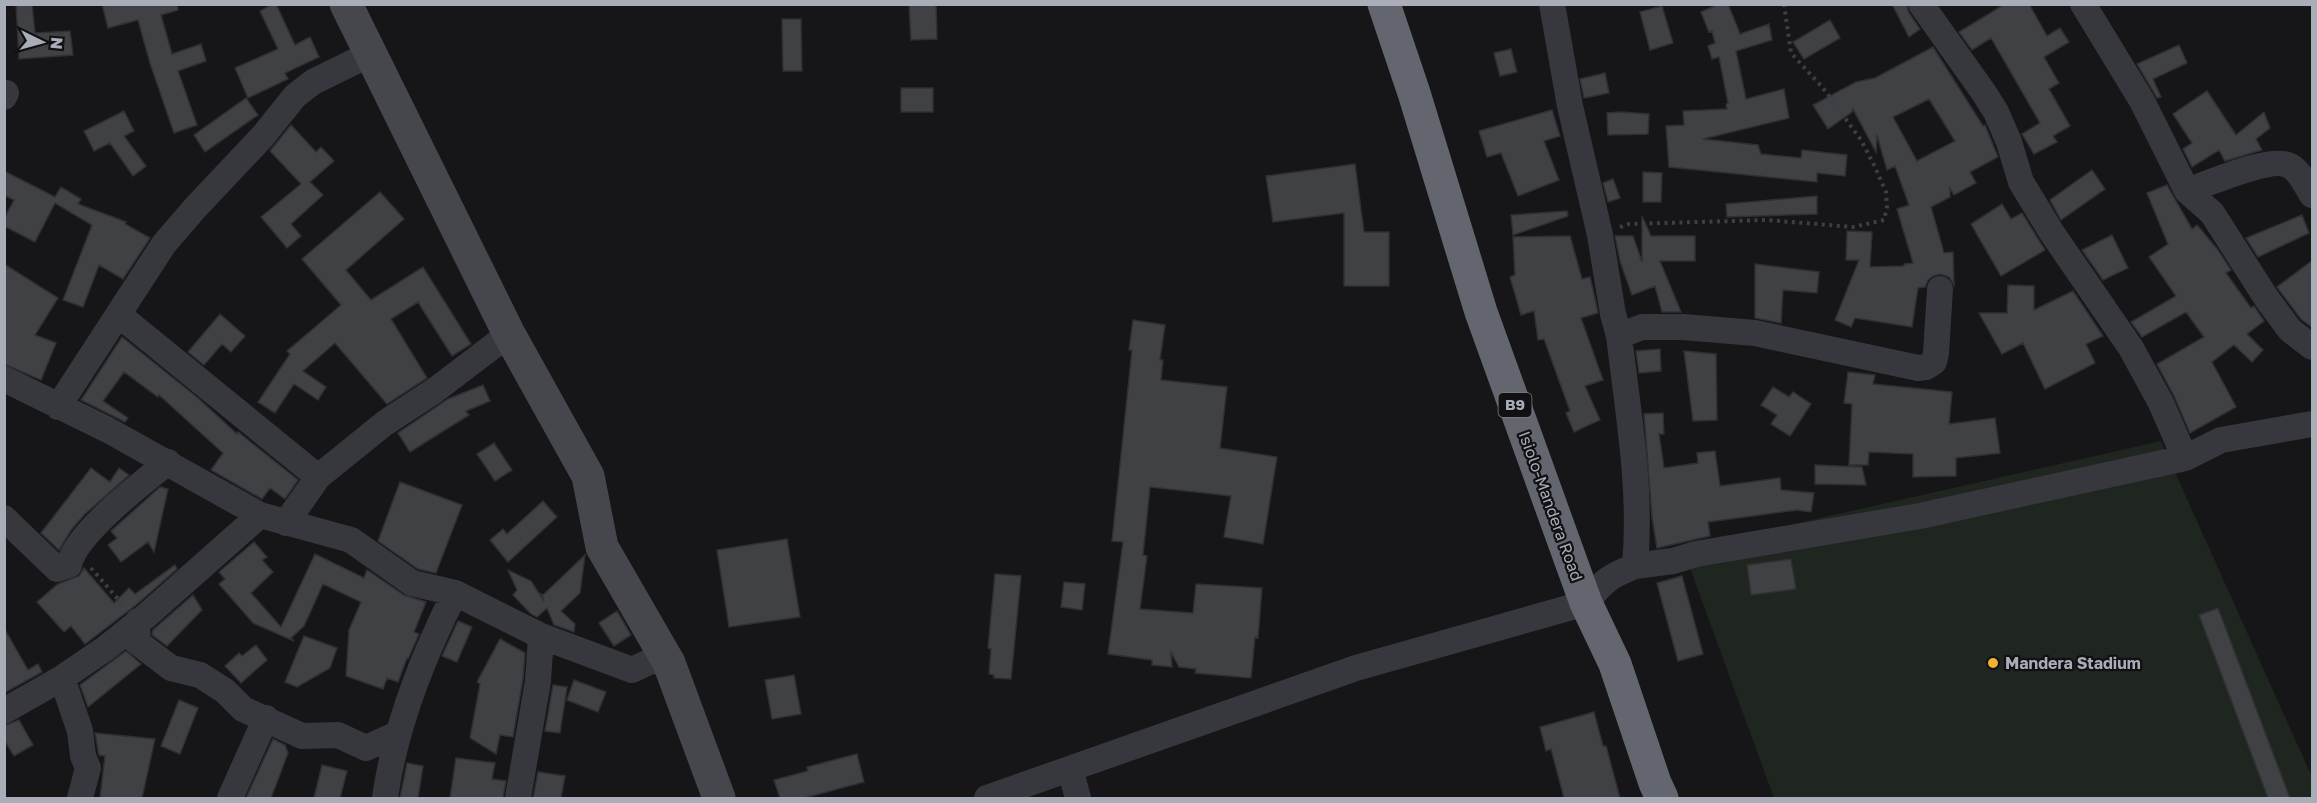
<svg xmlns="http://www.w3.org/2000/svg" width="2317" height="803" font-family="'Golos Text',sans-serif">
<style>
.green{fill:#1e261f}
.building{fill:#404145;stroke:#303034;stroke-width:1.5;fill-rule:evenodd}
.lines{fill:none;stroke-linecap:round;stroke-linejoin:round}
.path{stroke:#3d3f44;stroke-width:4;stroke-dasharray:3 4.5;stroke-linecap:butt}
.street{stroke:#37383d;stroke-width:26}
.secondary{stroke:#45474d;stroke-width:33}
.highway{stroke:#63666e;stroke-width:33}
.poi-dot{fill:#f2b134;stroke:#111113;stroke-width:2}
.labels{text-anchor:middle;stroke-width:4.5;stroke-linejoin:round;paint-order:stroke}
.shield{fill:#111113;stroke:#7b7e86;stroke-width:1.5}
.shield-label{font-size:15px;font-weight:bold;fill:#a8adb8}
.street-label{font-size:16px;fill:#a8adb8;stroke:#111113}
.poi-label{font-size:16px;font-weight:bold;fill:#a8adb8;stroke:#111113;text-anchor:start}
</style>
<rect width="100%" height="100%" fill="#161618"/>
<path class="green" d="M2161,441L2312,777V798H1774L1683,549Z"/>
<path class="building" d="M16,4H32L35,33L70,31L73,55L19,59Z
M102,4H177L178,10L161,15L172,54L201,44L206,61L178,71L197,125L174,133L150,63L138,20L108,28Z
M273,4H276L295,45L310,37L319,57L285,73L288,79L248,98L235,68L278,49L260,11Z
M909,4H936L937,39L911,40Z
M1719,4H1728L1740,34L1769,24L1772,40L1736,51L1746,99L1784,89L1789,118L1703,139L1758,145L1761,154L1801,158L1802,150L1847,155L1845,176L1817,173V182L1669,167L1666,126L1684,125L1683,111L1727,109L1726,104L1728,103L1719,57L1712,59L1708,46L1715,43L1712,31L1709,32L1701,12Z
M1892,4H1906L1909,13L1920,29L1909,37Z
M2005,4H2029L2047,36L2060,28L2069,42L2044,57L2059,83L2049,89L2070,126L2053,136L2057,142L2034,154L2022,134L2040,123L1991,38L1972,50L1959,32Z
M1662,6L1673,43L1650,50L1640,12Z
M782,19H801L802,71H783Z
M1830,20L1840,38L1804,59L1793,42Z
M2179,45L2187,63L2153,79L2161,97L2157,98L2137,64Z
M1933,47L1983,126L1985,125L1998,157L1970,172L1976,183L1954,195L1950,188V197L1931,207L1944,253L1953,252L1954,285L1949,277L1940,274L1933,276L1928,280L1925,287L1918,288L1912,327L1855,318L1851,327L1835,320L1859,260H1846L1847,231L1872,232L1870,267L1904,266V264L1913,263L1897,209L1909,205L1895,166L1887,170L1877,135L1876,152L1853,109L1852,112L1828,129L1813,105L1856,82L1875,78ZM1929,99L1955,141L1917,161L1893,117Z
M1511,49L1517,72L1500,76L1494,53Z
M1605,73L1609,93L1584,98L1580,79Z
M901,88H933V112H901Z
M2207,91L2236,135L2264,112L2270,128L2256,139L2262,150L2225,161L2219,150L2192,167L2183,149L2192,143L2173,114Z
M246,98L258,115L205,152L194,135Z
M1552,110L1560,136L1544,141L1559,180L1518,196L1501,153L1487,157L1479,131Z
M124,111L134,131L124,136L146,166L133,176L110,143L94,151L84,131Z
M1621,112L1649,114L1648,134L1608,135L1607,113Z
M291,125L316,152L321,147L334,161L310,182L323,195L291,224L301,236L287,248L261,217L301,184L270,151Z
M1355,164L1364,232H1389V286H1344V213L1273,222L1266,176Z
M2092,170L2105,189L2061,220L2050,200Z
M4,171L55,197L61,187L81,199L78,204L126,222L125,224L150,238L123,279L99,265L83,307L63,300L92,225L55,203L35,242L4,226V219L14,200L4,195Z
M1643,172L1662,173L1661,202H1643Z
M1613,179L1620,198L1608,202L1603,183Z
M2167,185L2192,229L2197,225L2218,250L2231,270L2226,273L2251,308L2254,306L2264,321L2247,334L2263,350L2252,362L2234,345L2212,362L2236,407L2190,433L2174,396L2157,364L2204,337L2186,312L2142,337L2131,322L2176,296L2149,257L2168,244L2147,193Z
M380,192L404,219L346,270L371,300L423,267L471,344L452,356L418,302L391,319L427,378L387,404L335,343L303,371L326,387L318,400L294,384L275,413L258,402L290,354L287,351L341,305L302,259Z
M1817,196V214L1727,217L1726,204Z
M2002,204L2011,219L2022,213L2045,250L2001,276L1971,224Z
M1567,211L1568,216L1513,235L1511,215Z
M2302,215L2309,233L2258,257L2246,238Z
M1642,216L1651,236H1695V261H1660L1681,312H1662L1655,286L1632,295L1620,261L1615,236H1633L1642,262Z
M2112,235L2128,268L2103,280L2082,250Z
M1570,236L1582,279L1590,277L1594,294L1598,313L1581,318L1603,380L1585,386L1600,420L1574,432L1566,413L1570,411L1544,339L1538,340L1534,311L1521,315L1510,277L1515,275L1513,237Z
M2313,260V328L2301,319L2277,287Z
M4,264L58,298L35,335L56,343L41,380L4,364Z
M1755,264L1819,272L1817,293L1783,290L1781,323L1755,318Z
M2008,285L2034,286V310L2073,291L2103,336L2086,344L2095,363L2045,389L2023,343L2002,354L1979,313H2007Z
M220,314L245,336L231,352L222,344L204,365L188,352Z
M1133,320L1165,325L1160,360H1163L1161,380L1227,387L1220,448L1277,457L1263,544L1224,537L1231,496L1150,487L1143,555L1147,556L1140,609L1193,613L1196,584L1262,588L1258,638L1255,637L1251,678L1195,673L1196,669L1179,667L1171,652L1172,667L1152,665V660L1108,654L1123,542L1112,541L1132,350H1129Z
M122,337L198,398L237,434L238,432L298,480L285,499L270,488L262,499L211,470L223,453L159,395L158,397L124,372L103,401L128,418L125,422L81,400Z
M1660,349L1661,371L1639,373L1636,351Z
M1684,351L1716,354L1717,420L1693,421Z
M1848,372L1875,375L1873,384L1952,392L1949,424L1995,418L2000,453L1956,458V476L1913,477V454L1869,452L1868,465H1849L1852,404L1844,403Z
M483,385L490,401L466,411L469,415L410,452L398,433L448,399Z
M1773,387L1789,397L1793,392L1811,404L1790,436L1771,424L1777,415L1761,405Z
M1663,413L1664,434H1659L1664,468L1698,463L1697,453L1715,451L1720,486L1780,478L1781,490L1814,493L1811,512L1797,510L1708,522L1710,536L1657,548L1652,517L1644,414Z
M494,443L512,470L495,481L477,454Z
M1815,465L1862,467L1866,485L1815,484Z
M91,468L110,482L119,468L129,475L85,514L71,530L59,550L41,533Z
M400,482L462,505L436,573L418,569L378,541Z
M160,487L168,489L154,552L148,542L121,562L108,545L117,538L111,531Z
M543,501L557,517L508,562L490,540L503,529L507,534Z
M787,539L800,617L729,627L717,550Z
M254,542L267,557L262,560L273,572L251,593L281,627L315,554L364,578L367,570L404,595L426,602L414,632L419,634L408,659L407,658L398,682L387,678L383,689L346,676L349,630L361,602L323,584L304,626L291,638L294,641L253,623L219,584L225,579L219,572Z
M585,555L580,593L561,611L575,624L574,632L554,625L547,608L537,617L531,614L513,595L517,590L508,570L531,581L544,601L541,594L543,595Z
M1791,559L1796,589L1751,595L1747,565Z
M175,565L177,569L136,605L85,644L71,626L64,632L37,602L58,584L79,576L84,568L114,603L129,588L135,594Z
M995,574L1021,576L1011,679L994,678V675L989,674L991,649L988,648Z
M1682,576L1703,654L1678,661L1657,583Z
M1064,582L1085,584L1082,610L1061,607Z
M193,595L202,610L167,646L152,635L153,630Z
M2218,608L2290,798H2268L2199,615Z
M617,611L631,635L614,646L599,623Z
M458,621L472,627L457,662L442,656Z
M4,628L28,670L38,664L42,672L4,693Z
M304,636L337,648L330,668L297,687L285,682Z
M500,639L525,653L523,679L513,737L500,735L496,754L470,738L480,684L477,682Z
M256,645L267,660L241,683L225,666L239,653L242,656Z
M126,651L141,664L88,707L80,685Z
M794,675L801,714L772,719L765,680Z
M574,680L606,692L598,712L567,700Z
M553,685L567,687L560,733L545,731Z
M179,700L198,708L180,754L161,746Z
M1594,712L1603,746H1606L1620,798H1564L1551,749L1546,751L1540,727Z
M19,720L33,745L14,756L4,740V726Z
M95,733L155,739L142,798H100L105,756L99,755Z
M273,739L285,745L288,753L271,798H246Z
M857,754L864,782L804,798H780L774,780L808,771L807,767Z
M456,758L495,763L492,779L506,781L503,798H450Z
M407,763L423,766L418,798H400Z
M322,765L347,771L340,798H314Z
M538,772L565,776L561,798H533Z"/>
<g class="lines">
<path class="path" d="M1620,227L1629,224L1767,220L1853,227L1884,220L1887,207L1886,192L1875,167L1861,140L1823,88L1791,53L1784,4
M91,568L123,605"/>
<path class="street" d="M1921,4L1984,93L1996,112L2009,142L2021,182L2052,233L2131,348L2161,403L2185,458L2221,440L2312,424
M2083,4L2142,101L2187,191L2212,213L2267,299L2290,330L2312,347
M4,97L6,93
M2187,191C2207,184 2273,155 2290,166C2300,171 2306,186 2312,195
M119,315L318,477
M1619,336L1642,327H1683L1755,333L1918,368L1926,367L1934,362L1936,353L1940,289
M4,379L108,430L260,515L351,540L412,583L455,593L541,636L632,670L651,661L669,663
M58,407L164,244L195,208L263,136L295,96L313,82L370,54
M4,518L57,569L69,565C75,534 142,483 168,462
M286,523L318,477L385,423L434,391L509,334
M1635,566L1673,561L1696,554L1920,516L2185,458
M138,621L137,642L171,668L200,675L225,691L243,709L302,736L338,735L366,748L397,734
M62,678L80,731L83,756L88,768L80,798
M4,711L62,678L106,648L146,616L260,515
M1070,769L1078,798
M230,798L266,718
M385,798C395,726 422,658 455,593
M518,798L538,681L541,636
M987,798L1356,668L1586,603C1603,581 1610,576 1635,566C1642,489 1628,413 1619,336L1613,314L1600,235L1570,106L1552,4"/>
<path class="secondary" d="M346,4L509,334L588,476L602,547L669,663L719,798"/>
<path class="highway" d="M1384,4L1414,93L1481,312L1586,603L1615,664L1655,783L1662,798"/>
</g>
<circle class="poi-dot" cx="1993" cy="663" r="6"/>
<g class="labels">
<rect class="shield" x="1498.5" y="393" width="33" height="24" rx="4.5"/>
<g class="shield-label">
<text x="1515" y="410">B9</text>
</g>
<g class="street-label">
<text transform="translate(1551 506) rotate(70)" y="6">Isiolo-Mandera Road</text>
</g>
<g class="poi-label">
<text x="2005" y="669">Mandera Stadium</text>
</g>
</g>
<rect width="2317" height="803" fill="none" stroke="#a8adb8" stroke-width="12"/>
<g transform="translate(42 42) rotate(95)" stroke="#111113" stroke-width="4.5" paint-order="stroke">
<path d="M0-4.5L10 22L0 15L-10 22Z" fill="#a8adb8"/>
<text y="-9" font-size="16" font-weight="bold" text-anchor="middle" fill="#a8adb8">N</text>
</g>
</svg>
